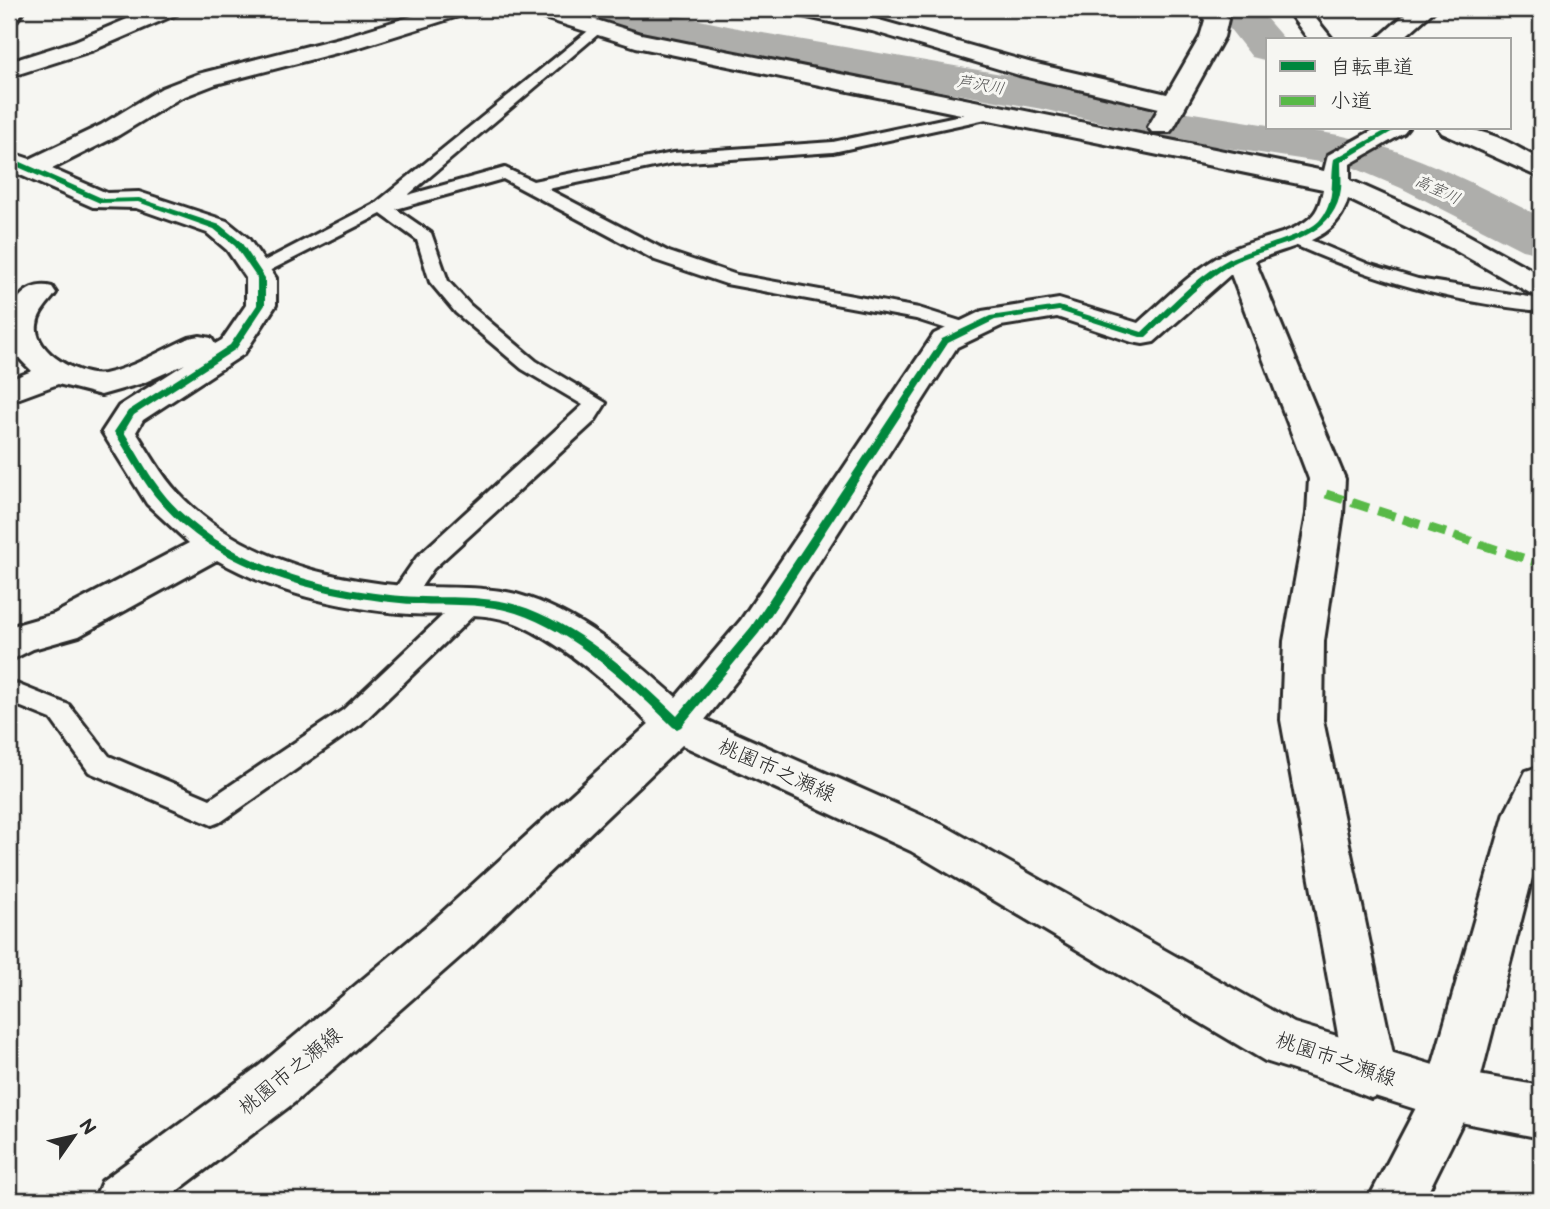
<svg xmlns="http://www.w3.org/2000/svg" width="1550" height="1209" font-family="'Balsamiq Sans','Klee One',sans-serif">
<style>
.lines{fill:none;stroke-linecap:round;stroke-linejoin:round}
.river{fill:#aeaeab;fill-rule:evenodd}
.service-casing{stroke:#2b2b2b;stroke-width:6}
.minor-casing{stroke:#2b2b2b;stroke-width:6}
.tertiary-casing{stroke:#2b2b2b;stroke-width:6}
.secondary-casing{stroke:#2b2b2b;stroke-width:6}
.service{fill:#f6f6f2;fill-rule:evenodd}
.minor{fill:#f6f6f2;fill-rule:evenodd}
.tertiary{fill:#f6f6f2;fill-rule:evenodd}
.secondary{fill:#f6f6f2;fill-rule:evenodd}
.quiet{stroke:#58b947;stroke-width:9;stroke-dasharray:18 9;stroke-linecap:butt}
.cycleway-casing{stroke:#f6f6f2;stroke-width:5}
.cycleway{fill:#00873e;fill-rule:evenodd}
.labels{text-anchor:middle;stroke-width:6;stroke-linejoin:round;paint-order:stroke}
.far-water-label{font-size:16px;font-style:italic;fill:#525251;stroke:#f6f6f2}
.near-street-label{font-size:21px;fill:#2b2b2b;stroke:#f6f6f2}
</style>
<rect width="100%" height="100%" fill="#f6f6f2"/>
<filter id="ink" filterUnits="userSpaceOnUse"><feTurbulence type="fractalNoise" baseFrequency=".0143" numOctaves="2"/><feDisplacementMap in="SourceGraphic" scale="14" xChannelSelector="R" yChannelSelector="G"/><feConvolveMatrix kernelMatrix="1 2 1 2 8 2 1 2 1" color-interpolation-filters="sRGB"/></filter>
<g filter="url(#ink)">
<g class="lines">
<path class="river" d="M579,9H647L757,32L1042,81L1187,112L1268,125V128C1371,128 1452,173 1541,217V254L1522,250L1401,188L1352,167L1187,142L1042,109L757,58L650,36L585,18Z
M1214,9H1258L1285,40H1268V61L1252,57Z"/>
<g class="service-casing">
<path id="service" d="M598,23L605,27L603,30L408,195L505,168L533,181L673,153L833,142L994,108L1002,113L1000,116L833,152L673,163L548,189L669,252L737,275L919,308L976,326L979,330L969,336L916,319L726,284L655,260L503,179L396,209L431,233L448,281L470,305L536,361L606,403L594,422L433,569L408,606L399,609L390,606L387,600L417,557L583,405L522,369L456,313L430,282L417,240L381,214L263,274L256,276L247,270L376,203Z
M1296,234L1368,264L1418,279L1541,299V311C1449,302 1374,280 1290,243L1287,239Z
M470,595L479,598L482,604L479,610L361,724L222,821L212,825L89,772L51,719L9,702V681L69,705L109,756L210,799L343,710L461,598Z"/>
</g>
<g class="minor-casing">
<path id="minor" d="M9,9H25L17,20L9,22Z
M151,9H180L177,14L91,51L9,77V62L75,41Z
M435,9H468L465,14L363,46L216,84L180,98L119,135L52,169L107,193L139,192L227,221L248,238L276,278V305L244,354L143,420L136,432C149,452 161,475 178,493C236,555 323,579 404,586C441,589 480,585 516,594C577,611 629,655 676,697L741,620L934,334L982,311L1059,299L1138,323C1167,297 1195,268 1231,250C1256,238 1289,236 1310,218C1319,210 1321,199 1323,189L636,47L531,14L528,9H561L641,34L1324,171L1328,155L1377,128H1408L1404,133L1350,164V180L1444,222L1541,275V296L1530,293L1451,248L1348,199C1336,244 1290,244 1255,261L1345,479L1343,514L1324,641L1323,720L1397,1073L1389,1091L1371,1098L1353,1091L1345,1073L1281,720L1284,641L1307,514L1309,479L1231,274L1154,342L1143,344L1132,342L1057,317L1001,326L957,347L769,640L692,736C681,739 672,742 662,735C651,728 641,715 631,706C598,675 561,644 520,625C487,610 445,616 410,614C344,609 274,593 217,560L79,636L33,649L9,661V627L54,614L189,543L147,504L102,432L119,406L185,364L143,383L101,395L58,384L9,402V380L32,371C24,363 11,352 9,340C4,314 21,279 52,287L56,293C49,303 38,312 37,325C33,352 81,378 104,374C133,368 162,350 189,338L200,336L211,338L215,344L222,340L246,305V278L227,250L207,233L136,208L93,207L9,170V152L30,159L101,125L162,88L198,74L347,36Z
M790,9H836L854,13L1032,63L1167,94L1200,37L1205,20L1196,9H1219L1228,19L1224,37L1174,127L1170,132H1152L1148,127L1159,108L1019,75L872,31L793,14Z
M1286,9H1308L1333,40H1309Z
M1411,9H1436L1401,40H1376Z
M1438,128C1484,126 1502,139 1541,160V178L1442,133Z
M1450,1070L1468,1077L1476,1095L1424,1200H1368L1432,1077Z"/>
</g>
<g class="tertiary-casing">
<path id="tertiary" d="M1541,766V843L1476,1095L1468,1113L1450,1120L1432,1113L1424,1095L1505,813L1526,771Z"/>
</g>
<g class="secondary-casing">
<path id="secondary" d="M677,707L943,825L1294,1023L1450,1070L1541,1086V1138L1450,1120L1265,1061L911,851L682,745L470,948L295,1102L165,1200H94L102,1181L259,1066L436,918L662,712Z"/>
</g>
<use href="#service" class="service"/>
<use href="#minor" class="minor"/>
<use href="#tertiary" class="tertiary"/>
<use href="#secondary" class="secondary"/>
<path class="quiet" d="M1326,494L1541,564"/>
<g class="cycleway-casing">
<path id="cycleway" d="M1390,128H1398L1341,162C1341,171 1342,180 1341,189C1334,243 1271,243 1232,264C1200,282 1173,312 1146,337H1140L1059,311L995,320L948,343L759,633L681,727L677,729L673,727C633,687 571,630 516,613C479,601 438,607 400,603C315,595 218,569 161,503C142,482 130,456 114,432L128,411L230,345L257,305V278L235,246L214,229L138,202L100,203L9,163V158H12L104,199L139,198L220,225L241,242L265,278V305L236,349L134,415L124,432C138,454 150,478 167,498C224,563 319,589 402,596C440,599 480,594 517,605C574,622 635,675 677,716L751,627L942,339L990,316L1059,306L1142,332C1169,307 1196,277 1229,259C1254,247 1301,238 1319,221C1336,203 1330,181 1334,159Z"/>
</g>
<use href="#cycleway" class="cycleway"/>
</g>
</g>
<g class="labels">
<g class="far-water-label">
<text transform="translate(981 84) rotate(10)" y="6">芦沢川</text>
<text transform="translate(1438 189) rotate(25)" y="6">高室川</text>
</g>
<g class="near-street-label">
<text transform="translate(777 770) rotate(24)" y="7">桃園市之瀬線</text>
<text transform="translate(1336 1059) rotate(19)" y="7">桃園市之瀬線</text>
<text transform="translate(290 1071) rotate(-39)" y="7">桃園市之瀬線</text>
</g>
</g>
<rect width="1550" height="1209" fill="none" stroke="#f6f6f2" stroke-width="35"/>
<rect x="18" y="18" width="1515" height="1174" fill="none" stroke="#2b2b2b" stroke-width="2.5" filter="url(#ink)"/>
<rect x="1266" y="38" width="245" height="91" fill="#f6f6f2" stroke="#a5a5a2" stroke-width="2"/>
<rect x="1280" y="61" width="35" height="10" fill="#00873e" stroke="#a5a5a2" stroke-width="2"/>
<text x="1330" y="74" font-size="21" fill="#2b2b2b">自転車道</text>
<rect x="1280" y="96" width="35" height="10" fill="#58b947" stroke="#a5a5a2" stroke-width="2"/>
<text x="1330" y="108" font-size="21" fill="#2b2b2b">小道</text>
<g transform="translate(74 1136) rotate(56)" stroke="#f6f6f2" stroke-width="5" paint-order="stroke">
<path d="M0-5L12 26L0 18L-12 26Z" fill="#2b2b2b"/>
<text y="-10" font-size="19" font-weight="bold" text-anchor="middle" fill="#2b2b2b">N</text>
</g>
</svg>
